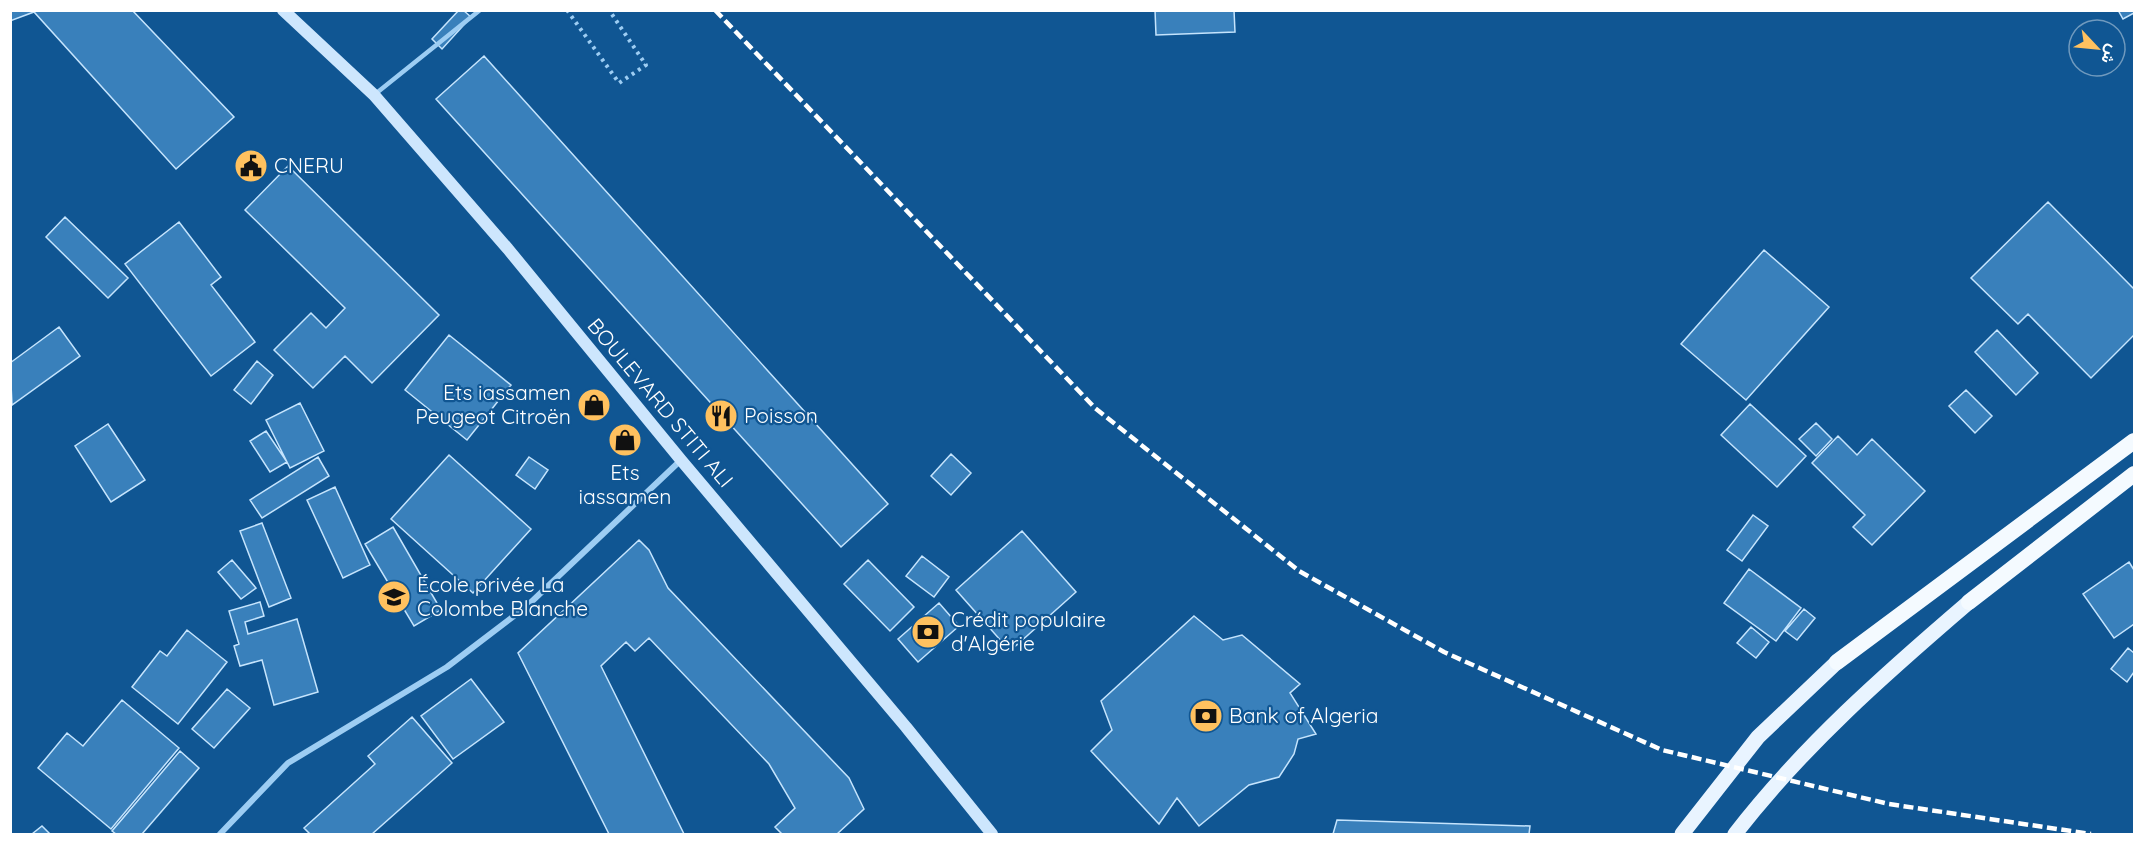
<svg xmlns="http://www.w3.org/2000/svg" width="2145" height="845" font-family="Quicksand,Vazirmatn,sans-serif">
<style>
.building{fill:#3980bb;stroke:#c5e4fd;stroke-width:1.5}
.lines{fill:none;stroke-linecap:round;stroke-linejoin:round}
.path{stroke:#9dcdf3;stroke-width:4;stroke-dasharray:3 4.5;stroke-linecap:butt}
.service{stroke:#9dcdf3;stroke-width:4.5}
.minor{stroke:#9dcdf3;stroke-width:6}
.secondary{stroke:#cde6fd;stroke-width:12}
.primary{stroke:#e9f4ff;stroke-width:15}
.trunk{stroke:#f4faff;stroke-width:16}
.rail{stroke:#fff;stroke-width:4.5;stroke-dasharray:10 4.5;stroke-linecap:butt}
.labels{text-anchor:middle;stroke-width:4.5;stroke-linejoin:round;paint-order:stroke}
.poi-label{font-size:21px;fill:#fff;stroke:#105693;text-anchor:start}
.street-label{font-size:21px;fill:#fff;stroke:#105693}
</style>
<rect width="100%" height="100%" fill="#105693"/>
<path class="building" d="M10,10H132L234,117L176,169L34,12L10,21Z
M459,10H463L471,17L442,49L432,39Z
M1155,10H1234L1235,32L1156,35Z
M2118,10H2134V13L2123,19Z
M484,56L888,504L841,547L436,99Z
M288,166L439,315L372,383L345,356L313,388L274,350L311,313L326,328L345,308L245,210Z
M2048,202L2134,289V335L2091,378L2028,314L2018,324L1971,278Z
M65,217L128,278L108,298L46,237Z
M179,222L221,277L211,285L255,342L211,376L125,264Z
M1764,250L1829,307L1746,400L1681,344Z
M59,327L80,356L12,405L10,363Z
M1997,330L2038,373L2016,395L1975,352Z
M449,335L511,385L467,440L405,390Z
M257,361L273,375L251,404L234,390Z
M1966,390L1992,416L1975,433L1949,406Z
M300,403L324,451L290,468L266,420Z
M1750,404L1806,456L1777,487L1721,435Z
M1816,423L1832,439L1816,456L1799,439Z
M108,424L145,480L111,502L75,446Z
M266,431L287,462L270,472L250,441Z
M1838,436L1857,455L1872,439L1925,491L1872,545L1853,527L1865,515L1812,463Z
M951,454L971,473L951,495L931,476Z
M449,455L531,529L473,593L391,519Z
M318,457L329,476L262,518L250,500Z
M529,457L548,470L535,489L516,475Z
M335,487L370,565L343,578L307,500Z
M1753,515L1768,526L1742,561L1727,550Z
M262,523L291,598L269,607L240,531Z
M393,527L441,610L414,626L365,544Z
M1022,531L1076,592L1010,651L956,590Z
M639,540L649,550L668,588L849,778L864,809L837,834H782L775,827L795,808L769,764L649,638L635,651L626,642L601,666L684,834H609L518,653Z
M922,556L949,577L934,597L906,576Z
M232,560L256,588L241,599L218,572Z
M868,560L914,607L890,631L844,584Z
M2129,562L2134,570V624L2114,638L2083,594Z
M1749,569L1801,608L1776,641L1724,603Z
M260,602L264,616L245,622L248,634L297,619L318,692L274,705L262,660L240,666L234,646L239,644L229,611Z
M939,603L959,626L918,662L898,639Z
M1804,609L1815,618L1797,640L1785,631Z
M1194,616L1223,640L1242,635L1300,684L1290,693L1316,734L1298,739L1294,754L1279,777L1249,785L1199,826L1177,798L1159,824L1091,751L1112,730L1101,701Z
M1751,627L1769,642L1756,658L1737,643Z
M187,630L227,662L178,724L132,687L160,651L167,656Z
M2128,648L2134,653V672L2127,682L2111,669Z
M471,679L504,722L453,759L421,716Z
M227,689L250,708L214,748L192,729Z
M122,700L179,748L111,829L38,768L67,733L83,746Z
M412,717L452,763L372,834H310L304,828L375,764L368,756Z
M180,751L199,768L142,834H116L112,831Z
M1337,820L1530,826L1529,834H1333Z
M42,826L50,834H32Z"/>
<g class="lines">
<path class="path" d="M567,10L619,83L646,65L609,10"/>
<path class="service" d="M374,95L480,10"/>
<path class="minor" d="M220,834L288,763L447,667L527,606L681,460"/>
<path class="secondary" d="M283,10L374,95L508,249L681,460L906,727L992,834"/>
<path class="primary" d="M1682,834L1758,737L1837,662
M1735,834C1803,746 1885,674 1969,602"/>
<path class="trunk" d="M1969,602L2134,474
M1837,662L2134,441"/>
<path class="rail" d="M715,10L1095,408L1299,571L1444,652L1662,750L1889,804L2091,834"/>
</g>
<defs>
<g id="civic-disc" transform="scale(1.725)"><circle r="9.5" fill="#ffc15f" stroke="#105693"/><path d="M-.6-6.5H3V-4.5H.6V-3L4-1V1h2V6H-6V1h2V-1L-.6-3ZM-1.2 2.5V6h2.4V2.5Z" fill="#111"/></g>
<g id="shop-disc" transform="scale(1.725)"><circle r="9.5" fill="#ffc15f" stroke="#105693"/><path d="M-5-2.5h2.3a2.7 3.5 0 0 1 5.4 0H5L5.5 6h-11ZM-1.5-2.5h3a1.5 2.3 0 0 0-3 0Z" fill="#111"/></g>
<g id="restaurant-disc" transform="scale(1.725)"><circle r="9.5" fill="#ffc15f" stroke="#105693"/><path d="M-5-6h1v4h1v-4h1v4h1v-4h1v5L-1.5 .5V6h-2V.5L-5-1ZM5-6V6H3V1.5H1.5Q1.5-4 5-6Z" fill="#111"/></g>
<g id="school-disc" transform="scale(1.725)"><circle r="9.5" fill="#ffc15f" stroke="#105693"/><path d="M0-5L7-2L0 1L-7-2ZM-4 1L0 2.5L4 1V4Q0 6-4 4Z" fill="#111"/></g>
<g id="bank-disc" transform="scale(1.725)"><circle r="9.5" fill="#ffc15f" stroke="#105693"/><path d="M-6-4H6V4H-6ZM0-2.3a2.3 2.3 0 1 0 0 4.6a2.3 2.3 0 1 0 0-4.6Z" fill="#111"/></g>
</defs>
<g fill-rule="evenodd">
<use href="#civic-disc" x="251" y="166"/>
<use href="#shop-disc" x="594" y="405"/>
<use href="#restaurant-disc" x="721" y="416"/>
<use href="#shop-disc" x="625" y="440"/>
<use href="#school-disc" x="394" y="597"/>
<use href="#bank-disc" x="928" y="632"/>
<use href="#bank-disc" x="1206" y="716"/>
</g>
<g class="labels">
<g class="poi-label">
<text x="274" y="173">CNERU</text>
<text x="571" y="400" text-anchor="end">Ets iassamen<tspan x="571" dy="24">Peugeot Citroën</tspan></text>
<text x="744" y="423">Poisson</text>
<text x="625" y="480" text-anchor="middle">Ets<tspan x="625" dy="24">iassamen</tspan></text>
<text x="417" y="592">École privée La<tspan x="417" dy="24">Colombe Blanche</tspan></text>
<text x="951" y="627">Crédit populaire<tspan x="951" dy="24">d'Algérie</tspan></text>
<text x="1229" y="723">Bank of Algeria</text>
</g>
<g class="street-label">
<text transform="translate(660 403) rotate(50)" y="7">BOULEVARD STITI ALI</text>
</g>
</g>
<rect width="2145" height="845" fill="none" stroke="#ffffff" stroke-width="24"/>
<g transform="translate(2097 48) rotate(116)"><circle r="28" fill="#105693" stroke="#709abe" stroke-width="1.5"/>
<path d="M0-4.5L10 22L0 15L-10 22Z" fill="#ffc15f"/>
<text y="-9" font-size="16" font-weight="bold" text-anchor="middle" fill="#ffffff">ش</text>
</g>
</svg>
